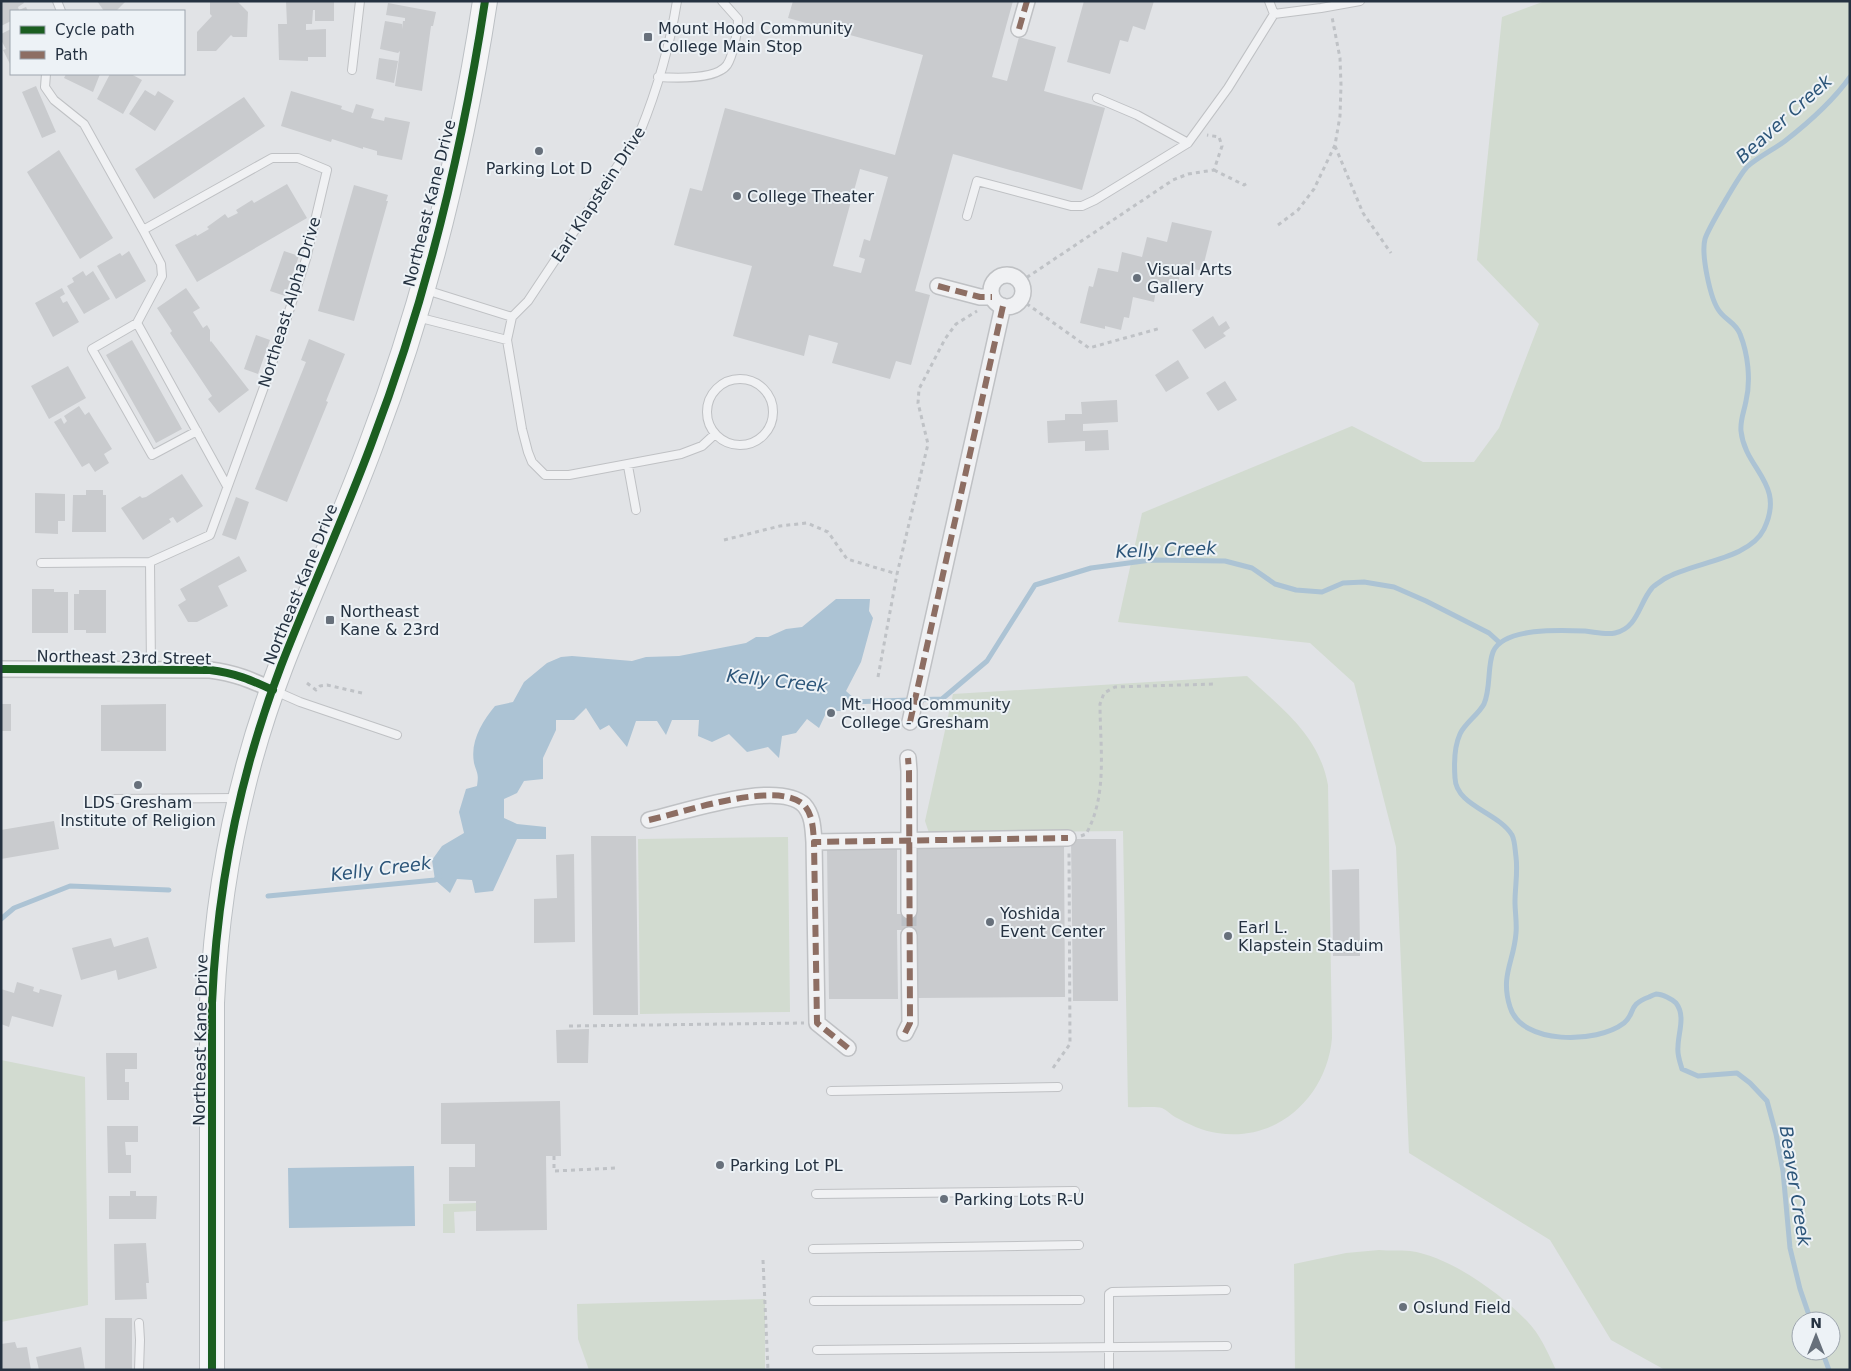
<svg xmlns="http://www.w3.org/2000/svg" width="1851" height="1371" font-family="'DejaVu Sans',sans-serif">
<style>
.green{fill:#d2dbd0;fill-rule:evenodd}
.water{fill:#acc3d4}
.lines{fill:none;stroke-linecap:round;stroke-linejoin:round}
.stream{stroke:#acc3d4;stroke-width:5}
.building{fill:#c9cbce;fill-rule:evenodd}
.street-tunnel{stroke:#bbc0c5;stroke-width:15;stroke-dasharray:15 8;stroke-linecap:butt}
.lane-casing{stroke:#bfc1c4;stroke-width:10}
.street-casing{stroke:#bfc1c4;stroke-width:18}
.primary-casing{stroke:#bcc0c4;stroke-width:26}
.path{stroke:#bfc2c6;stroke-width:3;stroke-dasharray:4 4;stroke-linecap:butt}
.lane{stroke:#f0f1f3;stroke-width:8}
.street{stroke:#f0f1f3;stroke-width:15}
.primary{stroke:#f5f5f6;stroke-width:24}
.quiet{stroke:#8d6e63;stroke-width:6;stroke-dasharray:12 6;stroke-linecap:butt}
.cycleway-casing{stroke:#edf2f6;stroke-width:11}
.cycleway{stroke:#1b5e20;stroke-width:8}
.poi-dot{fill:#67707b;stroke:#edf2f6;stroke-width:2}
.labels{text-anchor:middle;stroke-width:4;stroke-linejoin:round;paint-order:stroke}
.poi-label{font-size:16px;fill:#253241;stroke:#edf2f6;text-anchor:start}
.street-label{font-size:16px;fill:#253241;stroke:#edf2f6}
.water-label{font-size:18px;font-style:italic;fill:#2c5579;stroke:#edf2f6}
</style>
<rect width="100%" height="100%" fill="#e1e3e6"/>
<path class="green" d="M1545,1H1850V1370H1665L1611,1340L1550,1240L1409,1153L1396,847L1354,683L1310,643L1118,622L1142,513L1352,426L1423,462H1474L1499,428L1539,324L1477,260L1502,17ZM1801,1321H1831V1351H1801Z
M1247,676C1282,709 1319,735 1328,785L1332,1038C1327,1096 1278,1143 1217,1133C1203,1131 1188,1124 1175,1117C1171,1115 1167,1110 1162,1108C1155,1106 1137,1108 1128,1107L1123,831L929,833L925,821L953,694Z
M788,837L790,1012L640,1014L638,839Z
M1,1060L85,1077L88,1305L1,1322Z
M476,1203V1211L454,1212L455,1233H443V1204Z
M1379,1250C1389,1251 1400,1250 1410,1251C1449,1256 1500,1293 1527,1321C1540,1334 1548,1353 1556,1370H1295L1294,1264L1346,1253Z
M765,1299V1370H589L578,1339L577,1304Z"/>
<path class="water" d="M836,599H870L869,611L873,618L861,662L846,691L855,699V707L843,711H827L819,728L807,719L796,733L782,736L779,758L768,747L747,752L729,734L712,742L698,736L699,720H672L666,735L657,721H636L627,747L609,725L600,730L586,708L574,720H556V730L543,758V779L524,781L517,793L504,799V818L517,824L546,827V839H517L493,891L475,893L472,880L457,879L450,893L435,880L432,860L442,846L464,833L459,812L466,789L477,786C479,773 477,774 474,763C470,741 482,722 495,706L513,702L524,682L547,663L561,657L572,656L632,661L646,657L679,656L746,643L756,637H768L786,629L802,627Z
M414,1166L415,1226L289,1228L288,1168Z"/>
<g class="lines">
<path class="stream" d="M849,702L942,699L987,661L1035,585L1091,568L1151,560L1225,561L1252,568L1275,584L1296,590L1322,592L1343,583L1364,582L1394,587L1426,601L1489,633L1500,643
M268,896L435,880L440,876
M1,919L14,908L70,886L169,890
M1811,1321L1800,1289L1790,1248L1783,1171L1776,1134L1767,1101L1750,1083L1737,1073L1698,1076L1682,1069C1680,1062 1677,1055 1678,1047C1678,1033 1686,1016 1676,1003C1672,999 1662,994 1656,994C1653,995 1651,996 1649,997C1627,1005 1636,1013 1624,1023C1597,1044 1521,1045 1510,1007C1500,975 1514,962 1516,933C1517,923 1515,912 1515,902C1515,887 1518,872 1516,857C1515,850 1515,841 1512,835C1498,812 1456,806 1455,778C1454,764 1454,747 1460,734C1465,723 1478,715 1484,704C1491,688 1487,668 1493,652C1503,627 1563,630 1585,631C1595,632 1606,635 1615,633C1638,628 1639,603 1652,588C1653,586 1663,580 1664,579C1692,562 1749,560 1764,529C1786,483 1745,470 1741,431C1740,420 1744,412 1746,401C1751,380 1748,354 1740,334C1736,323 1727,321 1720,312C1710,300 1701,254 1705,239C1708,229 1740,174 1747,167C1758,157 1773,150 1785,141C1808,123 1833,101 1850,77
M1822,1351L1829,1370"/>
</g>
<path class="building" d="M1,1H23L24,3L18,7L19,10L26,7L28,11H11V21L1,26Z
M97,1H126L116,11H104Z
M210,1H237L248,12L247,37H233L231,35L216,51H197V32L212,16L210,14Z
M286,1H334V21H315V10H313L312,24H306V30L326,29V57H308V61L279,60L278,24H287Z
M793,1H1013L992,77L1007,81L1019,37L1056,47L1044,91L1105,108L1082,190L953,154L915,291L930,295L911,365L896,361L890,379L832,363L838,343L809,335L804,356L733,336L752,266L674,245L690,188L702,191L725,108L895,155L923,55L788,18ZM860,169L888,177L870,241L864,239L859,257L865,259L861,273L833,266Z
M1084,1H1154L1145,30L1133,26L1128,42L1120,40L1110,74L1067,62Z
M388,3L436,12L433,26H431L422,91L395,86L400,51L398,53L380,49L385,21L402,24V29L403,21H405V18L386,15Z
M11,29V64H10L3,50L6,49L1,40V34Z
M379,58L398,61L394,83L376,79Z
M66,74H100L93,92L64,78Z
M110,74H131L142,80L123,114L97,99Z
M36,86L56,132L42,138L22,92Z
M145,90L155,96L158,91L174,101L155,131L129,114Z
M291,91L342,106L341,109L353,113L356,104L374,109L371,118L384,121L385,117L410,122L402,160L377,155V151L363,147V149L332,139L331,142L281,126Z
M244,97L265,126L154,199L135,169Z
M59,150L113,238L80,259L27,172Z
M287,184L307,218L197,282L175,245L196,234L197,236L209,229L207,227L225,214L228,218L238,213L236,210L252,200L254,203Z
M354,185L388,195L386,201H388L354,321L318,311Z
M1172,222L1212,231L1202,271L1182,266L1177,287L1166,284L1165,286L1158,290H1156L1154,302L1133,297L1129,318L1124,317L1121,330L1105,326V329L1080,323L1089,286L1093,287L1098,268L1118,272L1122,252L1142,257L1147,237L1167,242Z
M129,251L146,281L116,299L97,266L120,253L122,256Z
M284,251L299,256L285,296L270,291Z
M83,271L86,276L93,271L110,299L84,314L67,286L74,282L72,278Z
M62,288L65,294L60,297L63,303L67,301L79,322L53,337L35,303Z
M186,288L200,308L193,312L203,328L207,325L210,330V342L211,341L249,390L219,413L208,399L212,396L170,333L172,331L157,308Z
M1213,316L1219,326L1226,321L1230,328L1223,333L1226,336L1205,349L1192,330Z
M256,335L270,340L258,374L244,369Z
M309,339L345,354L326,401L328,402L287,502L255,489L306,362L301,360Z
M132,340L182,429L156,443L106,355Z
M1178,360L1189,378L1166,392L1155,375Z
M68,366L86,398L49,419L31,386Z
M1225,381L1237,400L1218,411L1206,393Z
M1117,400L1118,422L1083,424V431L1108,430L1109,450L1085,451V441L1048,443L1047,421L1065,420V414H1082L1081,402Z
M79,406L85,415L89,412L112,449L104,454L109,463L95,472L89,463L82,467L54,422L61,418L64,424L67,421L64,416Z
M182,474L203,506L177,523L173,517L169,519L171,522L143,540L121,508L140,496L142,498L146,497Z
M86,490H103V495H106V532H72L73,495H86Z
M35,493L65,494V521H58V534L35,533Z
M236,497L249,502L236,540L222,535Z
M239,556L247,571L218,586L228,606L197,622H188L178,605L186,600L180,589Z
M32,589H54V592H68V633H32Z
M79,590H106V633H86V630H74V594H79Z
M1,704H11V731H1Z
M166,704V751H101V705Z
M54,821L59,849L1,859V830Z
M591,836H636L638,1015H593Z
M1071,839H1116L1118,1001H1073Z
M1064,845L1065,997L915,998L914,930H897L898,999H829L827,848H897V914H914V847Z
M574,854L575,942L534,943V899L557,898L556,855Z
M1359,869L1360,956H1333L1332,870Z
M148,937L157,968L118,980L116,970L81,980L72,948L111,938L114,947Z
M17,982L34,987L33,991L39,993L40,989L62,995L53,1027L12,1016L9,1027L1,1024V989L14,993Z
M589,1029L588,1063H557L556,1030Z
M106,1053H137V1069H125V1082H129V1100H107Z
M560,1101L561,1156H546L547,1230L476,1231V1201H449V1167H475V1144H441V1103Z
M107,1126H138V1142H125L126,1155H131V1173H108Z
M130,1191H136V1196H157L156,1219H109V1196H130Z
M146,1243L149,1283H146L147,1299L115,1300L114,1244Z
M105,1318H132V1370H105Z
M15,1342L17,1348L27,1347L31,1370H1V1344Z
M81,1347L85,1370H39L36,1357Z"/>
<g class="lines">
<path class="street-tunnel" d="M909,911V935"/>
<g class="lane-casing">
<path id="lane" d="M57,1L61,11
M677,1C670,45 657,90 640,132L528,301L512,317L507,340L522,429L528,452L532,462L545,475H569L681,454L702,446L715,434
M1274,14L1321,8L1360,1
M352,70L360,1
M46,74L45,87L54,100L84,124L143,230L272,158H298L327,170L306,259L268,376L210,535L150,562L151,670
M658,77C675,78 716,80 727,65C733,56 738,30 738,19L722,1
M1097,98L1137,115L1188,143
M967,216L977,181L1071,206H1082L1095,200L1188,143L1228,88L1274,14L1269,1
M143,230L161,264L162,276L137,323L227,486
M426,290L512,317
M417,317L507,340
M137,323L92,349L152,455L197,431
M707 412a33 33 0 1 1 66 0a33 33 0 1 1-66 0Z
M628,466L636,510
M41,563L150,562
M275,691L300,702L397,735
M111,799L237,798
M831,1091L1058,1087
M816,1194L1075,1191
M813,1249L1079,1245
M814,1301L1080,1300
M139,1323L140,1340L139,1370
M817,1350L1227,1346
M1109,1370V1294L1112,1292L1226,1290"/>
</g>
<g class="street-casing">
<path id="street" d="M1019,29L1027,1
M991 291a16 16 0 1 1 32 0a16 16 0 1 1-32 0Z
M938,286L980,297H992
M1,669L210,670C235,673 251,680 273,690
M910,722L1003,306
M908,758L909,771V911
M649,820C682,813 777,779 804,805C813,815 813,829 814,842
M905,1033L910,1023L909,935
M848,1048L817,1023L814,842L1068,838"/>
</g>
<g class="primary-casing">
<path id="primary" d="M212,1370V1003C217,889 240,773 281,666C310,591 344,518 372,442C426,300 462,152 485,1"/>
</g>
<path class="path" d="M1335,146L1363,213L1391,253
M1214,170L1244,185L1249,182
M1278,225L1298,210L1314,189L1335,145L1340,116L1341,85L1340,58L1332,17
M1020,282L1173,180L1188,174L1214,170L1222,146L1219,137L1207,135
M1020,299L1089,348L1161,328
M724,540L780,526L807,523L828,532L847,559L897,574
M878,677L897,574L928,444L918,403L919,389L945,339L956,324L977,311
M307,683L316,690L320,686L327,685L362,693
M1081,836L1086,834C1108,795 1100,747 1100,704L1104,693L1115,687L1214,684
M569,1026L804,1023
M1053,1068L1070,1044L1069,852
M554,1156V1171L617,1168
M763,1260L768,1370"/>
<use href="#lane" class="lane"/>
<use href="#street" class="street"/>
<use href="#primary" class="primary"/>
<path class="quiet" d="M1019,29L1027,1
M938,286L980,297H992
M910,722L1003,306
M649,820C682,813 777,779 804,805C813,815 813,829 814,842
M905,1033L910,1023L909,771L908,758
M848,1048L817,1023L814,842L1068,838"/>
<g class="cycleway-casing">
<path id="cycleway" d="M1,669L210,670C235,673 251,680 273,690
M212,1370V1003C217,889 240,773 281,666C310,591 344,518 372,442C426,300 462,152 485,1"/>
</g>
<use href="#cycleway" class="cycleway"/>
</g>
<g class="poi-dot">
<rect x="643" y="32" width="10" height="10" rx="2.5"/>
<circle cx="539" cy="151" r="5"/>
<circle cx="737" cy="196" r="5"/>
<circle cx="1137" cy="278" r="5"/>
<rect x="325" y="615" width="10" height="10" rx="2.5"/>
<circle cx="831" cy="713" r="5"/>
<circle cx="138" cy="785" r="5"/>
<circle cx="990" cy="922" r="5"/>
<circle cx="1228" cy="936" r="5"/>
<circle cx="720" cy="1165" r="5"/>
<circle cx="944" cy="1199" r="5"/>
<circle cx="1403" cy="1307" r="5"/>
</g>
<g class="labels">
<g class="poi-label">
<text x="658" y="34">Mount Hood Community<tspan x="658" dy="18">College Main Stop</tspan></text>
<text x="539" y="174" text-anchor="middle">Parking Lot D</text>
<text x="747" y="202">College Theater</text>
<text x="1147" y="275">Visual Arts<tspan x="1147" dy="18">Gallery</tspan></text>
<text x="340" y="617">Northeast<tspan x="340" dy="18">Kane &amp; 23rd</tspan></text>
<text x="841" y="710">Mt. Hood Community<tspan x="841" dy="18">College - Gresham</tspan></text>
<text x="138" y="808" text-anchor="middle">LDS Gresham<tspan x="138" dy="18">Institute of Religion</tspan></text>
<text x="1000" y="919">Yoshida<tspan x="1000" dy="18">Event Center</tspan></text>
<text x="1238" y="933">Earl L.<tspan x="1238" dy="18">Klapstein Staduim</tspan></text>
<text x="730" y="1171">Parking Lot PL</text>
<text x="954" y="1205">Parking Lots R-U</text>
<text x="1413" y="1313">Oslund Field</text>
</g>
<g class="street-label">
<text transform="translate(598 194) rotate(-57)" y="6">Earl Klapstein Drive</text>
<text transform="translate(429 203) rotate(-76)" y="6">Northeast Kane Drive</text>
<text transform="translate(289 302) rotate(-73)" y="6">Northeast Alpha Drive</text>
<text transform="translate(300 584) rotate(-68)" y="6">Northeast Kane Drive</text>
<text transform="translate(124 657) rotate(1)" y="6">Northeast 23rd Street</text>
<text transform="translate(200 1040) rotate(-89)" y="6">Northeast Kane Drive</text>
</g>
<g class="water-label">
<text transform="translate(1784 119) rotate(-42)" y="6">Beaver Creek</text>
<text transform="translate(1166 550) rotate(-2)" y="6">Kelly Creek</text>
<text transform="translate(777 681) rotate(6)" y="6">Kelly Creek</text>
<text transform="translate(381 869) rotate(-7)" y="6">Kelly Creek</text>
<text transform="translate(1795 1186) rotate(81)" y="6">Beaver Creek</text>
</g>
</g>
<rect width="1851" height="1371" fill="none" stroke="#253241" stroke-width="5"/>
<rect x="10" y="10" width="175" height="65" fill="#edf2f6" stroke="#9da5ae"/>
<rect x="20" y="26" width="25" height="8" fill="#1b5e20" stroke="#9da5ae"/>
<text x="55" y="35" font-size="15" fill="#253241">Cycle path</text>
<rect x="20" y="51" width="25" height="8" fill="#8d6e63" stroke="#9da5ae"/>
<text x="55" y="60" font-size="15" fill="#253241">Path</text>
<g transform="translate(1816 1336)"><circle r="24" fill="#edf2f6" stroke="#9da5ae"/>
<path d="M0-4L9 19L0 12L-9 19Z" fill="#67707b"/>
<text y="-8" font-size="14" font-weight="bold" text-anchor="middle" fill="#253241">N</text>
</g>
</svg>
